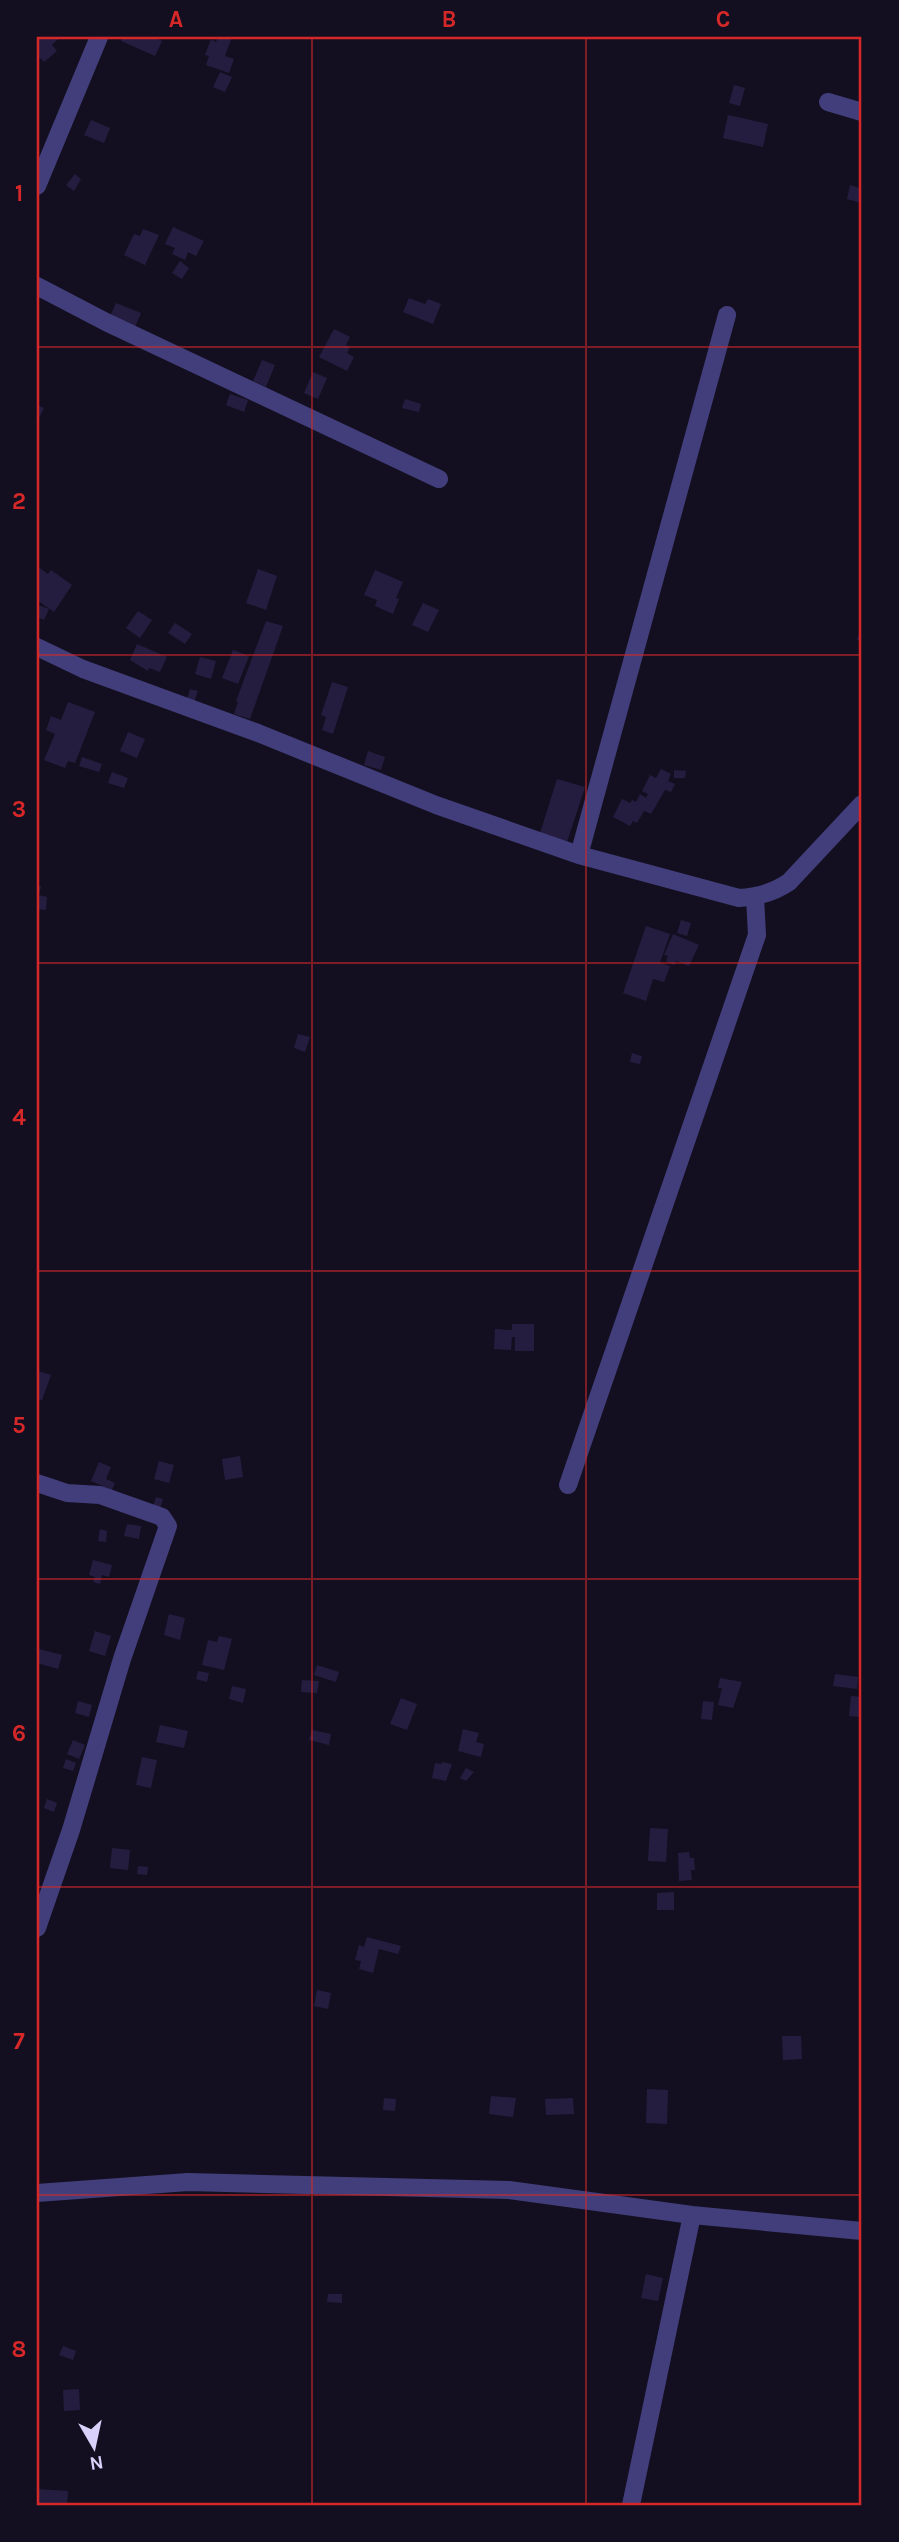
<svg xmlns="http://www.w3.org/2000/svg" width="899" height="2542" font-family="Karla,sans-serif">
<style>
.building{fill:#251d3f}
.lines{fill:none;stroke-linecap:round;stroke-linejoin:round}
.minor{stroke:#423e7b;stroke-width:18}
.grid{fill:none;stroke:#d62828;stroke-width:2;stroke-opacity:0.55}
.neatline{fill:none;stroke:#d62828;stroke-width:2.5}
.grid-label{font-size:23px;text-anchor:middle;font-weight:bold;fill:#d62828}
</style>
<rect width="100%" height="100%" fill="#130f20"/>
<path class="building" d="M37,37H60L52,45L57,51L44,62L37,55Z
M123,37H154L162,41L155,56L121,41Z
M218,37H232L225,56L234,59L229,73L206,65L209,56L205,55L211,39L216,42Z
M220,72L232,77L225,92L213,87Z
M734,85L745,88L740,106L729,103Z
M728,115L768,124L763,147L723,138Z
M91,120L110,128L104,143L84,135Z
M75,174L81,179L74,191L66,185Z
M861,180L862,203L847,199L850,185L859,188Z
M173,227L204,241L196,256L188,252L185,260L172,254L175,248L165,244Z
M143,229L159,235L145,265L124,255L134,234L140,236Z
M180,261L189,268L182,279L172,273Z
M409,298L425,304L428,299L441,304L433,324L403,312Z
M116,303L141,313L133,332L108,321Z
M334,329L350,337L346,345L350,347L347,353L354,357L347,371L319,357Z
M262,360L275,365L266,387L253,381Z
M313,372L327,378L318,399L304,393Z
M230,394L248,400L244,412L226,405Z
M405,399L421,404L419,412L402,408Z
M37,405L44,408L37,422Z
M37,566L48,574L51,570L72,585L54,612L37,600Z
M258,569L277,576L266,610L246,603Z
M375,570L403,582L396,598L399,599L393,614L375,606L377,600L364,595Z
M423,603L439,610L428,632L412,625Z
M38,605L49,609L44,620L37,617Z
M138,611L152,620L140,638L126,628Z
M266,621L283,626L250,719L234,714L238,702L236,701Z
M175,623L192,634L185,644L168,633Z
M862,625V642L857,640Z
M137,644L167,657L160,672L149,668L148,671L130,660Z
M233,650L249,656L238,684L222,678Z
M200,657L216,661L211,679L195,674Z
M332,682L348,687L333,734L322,730L326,717L321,715Z
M190,689L198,691L194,702L187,699Z
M68,702L95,712L75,763L68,761L65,768L44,760L55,734L46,730L51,716L61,720Z
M128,732L145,739L137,758L120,751Z
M368,751L385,757L381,770L364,765Z
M82,757L102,764L99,772L79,766Z
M661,769L671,774L668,781L675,784L671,792L665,790L651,814L644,811L637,823L633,821L630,826L613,817L622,799L630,803L632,800L636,802L640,794L646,798L648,794L642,791L650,775L656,778Z
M674,770L686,771L685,778H674Z
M112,772L128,778L124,788L108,783Z
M557,779L585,787L567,842L540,833Z
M37,885L41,886L39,895L47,897L46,910L37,909Z
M681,920L691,923L687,936L677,933Z
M646,926L670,934L660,963L670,966L664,982L653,979L646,1001L623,993Z
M673,934L699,945L689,966L676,961L674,965L666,961L668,956L664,955Z
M298,1034L310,1037L305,1052L294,1048Z
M632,1053L642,1056L640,1064L630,1062Z
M512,1324H534V1351H515V1337H512L511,1350L494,1349L495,1329L512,1330Z
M38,1371L51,1375L42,1400L37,1399Z
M240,1456L243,1477L225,1480L222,1459Z
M159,1461L174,1465L169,1483L154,1479Z
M99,1462L111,1467L106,1479L115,1483L112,1490L91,1481Z
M156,1497L163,1499L160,1509L153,1506Z
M127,1524L141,1526L139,1539L124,1536Z
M100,1529L107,1531L106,1542L98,1541Z
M93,1560L112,1565L109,1577L102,1575L100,1584L93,1582L95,1577L89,1575Z
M169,1614L185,1618L180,1640L164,1635Z
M95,1631L111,1636L105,1656L89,1651Z
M219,1636L232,1639L224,1670L202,1665L208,1640L217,1642Z
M39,1649L62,1655L58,1669L37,1663Z
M317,1665L339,1672L336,1682L314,1675Z
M198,1671L209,1673L207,1682L196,1679Z
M835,1674L858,1677L857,1689L833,1686Z
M720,1678L742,1682L733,1708L718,1705L722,1688H718Z
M302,1680L319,1681L317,1693L301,1692Z
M232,1686L246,1689L243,1703L229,1699Z
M851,1696L862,1697L860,1717L849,1716Z
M401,1698L417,1704L407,1730L390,1724Z
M78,1701L92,1705L89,1717L75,1713Z
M703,1701L714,1702L712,1720L701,1719Z
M160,1725L188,1731L184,1748L156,1742Z
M463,1729L479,1733L476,1742L484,1744L481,1757L458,1751Z
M312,1730L331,1734L329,1745L309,1740Z
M73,1740L85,1745L79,1759L67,1754Z
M142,1757L157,1760L151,1788L136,1785Z
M66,1759L76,1763L73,1771L63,1768Z
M442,1762L452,1764L446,1781L432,1778L435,1763L442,1764Z
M466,1768L474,1772L466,1781L460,1778Z
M47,1799L57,1803L54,1812L44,1808Z
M650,1828L668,1829L666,1862L648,1861Z
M112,1848L130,1850L128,1870L110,1868Z
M689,1852L690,1858H694L695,1870H691L692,1880L679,1881L678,1853Z
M138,1866L148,1867L147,1875L137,1874Z
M674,1892V1910H657V1893Z
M367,1937L401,1946L398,1954L379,1949L373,1973L359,1969L361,1961L355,1960L359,1945L364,1947Z
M317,1990L331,1993L328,2009L314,2006Z
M782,2036H801L802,2059L783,2060Z
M647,2089L668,2090L667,2124L646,2123Z
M491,2096L516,2098L513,2117L489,2114Z
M384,2098L396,2099L395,2111L383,2110Z
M573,2098L574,2114L546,2115L545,2099Z
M646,2274L663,2278L658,2301L641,2298Z
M328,2294H342V2303L327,2302Z
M63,2346L76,2351L73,2360L59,2355Z
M79,2389L80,2410L64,2411L63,2390Z
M37,2489L68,2491L67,2505L37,2503Z"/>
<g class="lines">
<path class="minor" d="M828,102L862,112
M37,186L99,37
M37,286L106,322L439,479
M37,647L83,669L258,733L436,805L579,855L739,898C758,897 773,893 789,882L862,804
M579,855L727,315
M37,1483L67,1493L100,1495L162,1517L168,1526L122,1659L71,1830L37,1928
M568,1485L757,935L755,897
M37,2193L188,2182L509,2190L692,2215L862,2231
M631,2505L692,2215"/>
</g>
<path class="grid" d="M312,37V2505M586,37V2505M37,347H862M37,655H862M37,963H862M37,1271H862M37,1579H862M37,1887H862M37,2195H862"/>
<rect width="899" height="2542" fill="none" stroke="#130f20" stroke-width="77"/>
<g transform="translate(94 2447) rotate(171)" stroke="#130f20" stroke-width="5" paint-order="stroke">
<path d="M0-5L12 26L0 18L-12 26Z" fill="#d8d2fb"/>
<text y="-10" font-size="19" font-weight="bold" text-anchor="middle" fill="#d8d2fb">N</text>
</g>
<rect x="38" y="38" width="822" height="2466" class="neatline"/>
<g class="grid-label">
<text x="176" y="27">A</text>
<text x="449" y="27">B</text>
<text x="723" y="27">C</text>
<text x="19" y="201">1</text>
<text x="19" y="509">2</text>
<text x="19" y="817">3</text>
<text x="19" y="1125">4</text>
<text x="19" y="1433">5</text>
<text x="19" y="1741">6</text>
<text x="19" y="2049">7</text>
<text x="19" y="2357">8</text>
</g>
</svg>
